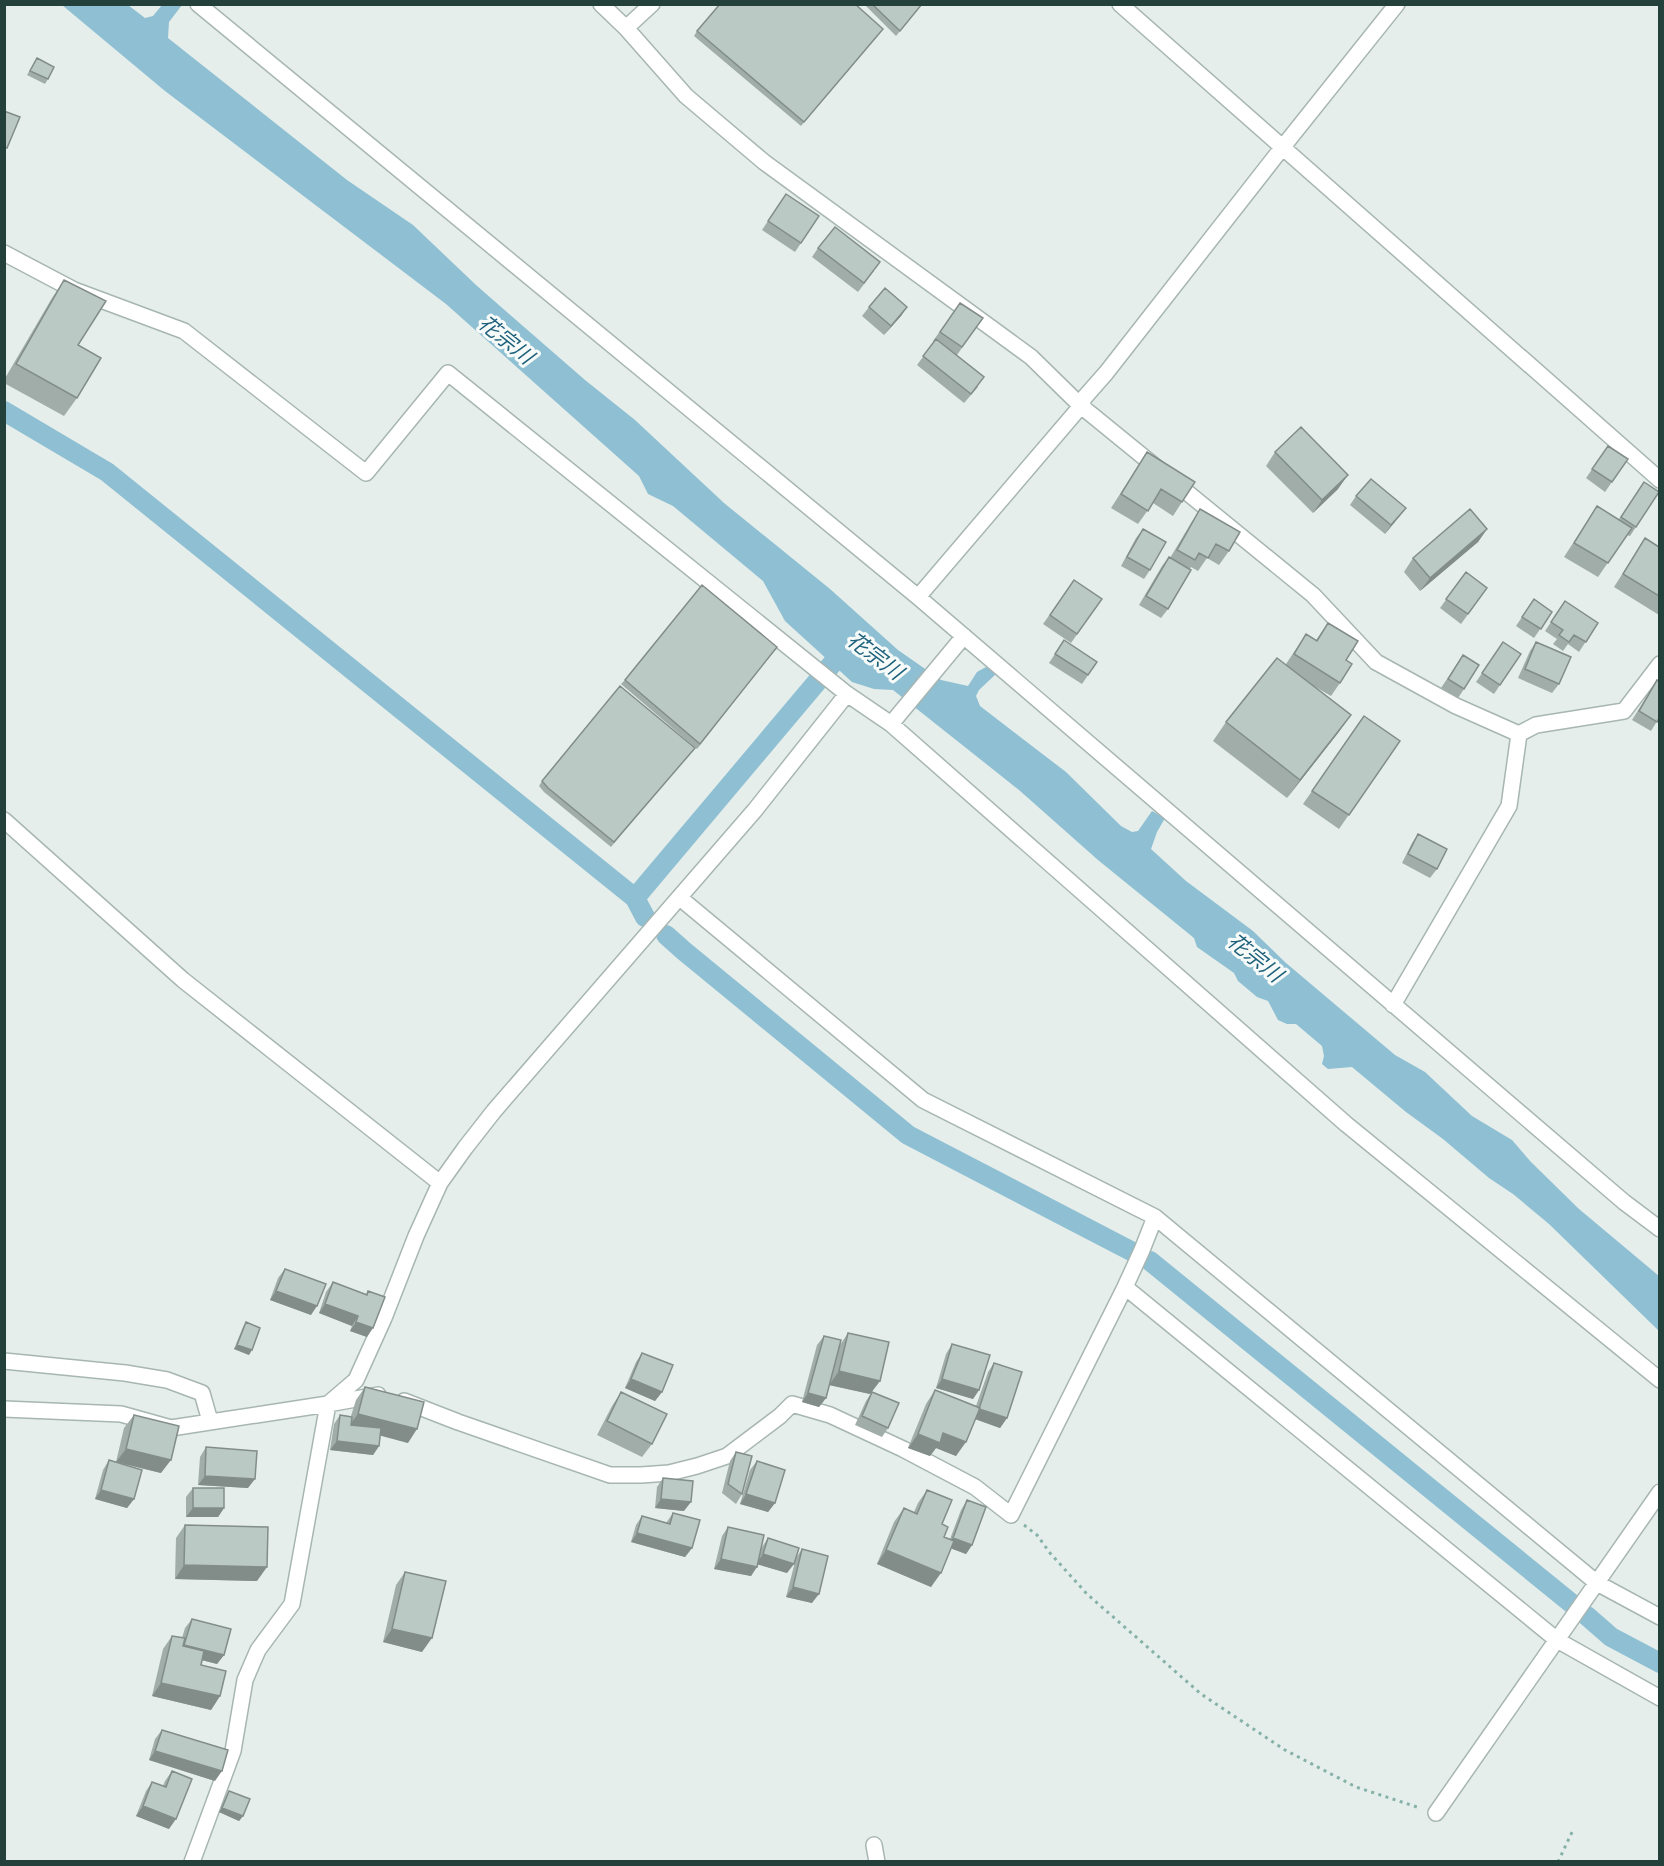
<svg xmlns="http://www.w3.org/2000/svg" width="1664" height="1866" font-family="Raleway,'Noto Sans JP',sans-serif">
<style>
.water{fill:#8ebfd2}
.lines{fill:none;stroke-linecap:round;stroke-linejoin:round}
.canal{stroke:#8ebfd2;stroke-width:20}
.street-casing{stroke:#a7b6b3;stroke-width:18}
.path{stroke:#86b1a8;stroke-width:3;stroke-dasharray:3 4.5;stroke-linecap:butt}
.street{stroke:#fff;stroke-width:15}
.wall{fill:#a0ada9}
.shaded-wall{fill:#828d89}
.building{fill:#bac9c4;stroke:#828d89;stroke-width:1.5}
.labels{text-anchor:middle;stroke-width:6;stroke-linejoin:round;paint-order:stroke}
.water-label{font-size:21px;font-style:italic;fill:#1e617c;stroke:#f6faf8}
</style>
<rect width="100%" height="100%" fill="#e5eeeb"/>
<path class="water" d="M62,5H128L145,18L153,16L162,5H182L169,22L168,38L347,180L413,225L476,285L585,380L635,420L724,503L830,589L898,650L941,680L968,686L977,672L986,667L991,668L997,673L979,690L976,696L980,706L1066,772L1121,826L1132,832L1138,831L1152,811L1165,818L1157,832L1151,849L1186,881L1253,931L1286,963L1395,1055L1425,1072L1472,1116L1512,1140L1531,1162L1579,1209L1659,1276V1331L1549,1224L1513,1194L1489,1178L1443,1139L1406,1112L1352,1067L1328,1069L1322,1064L1324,1056L1322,1046L1296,1024H1287L1278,1020L1268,1001L1257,997L1238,981L1234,973L1197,947L1194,938L1098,860L1019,790L893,690L874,689L852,682L785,621L763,581L673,506L648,494L639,476L446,304L165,91Z"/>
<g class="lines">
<path class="canal" d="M4,411L107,472L635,898L848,645
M635,898L645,917
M666,935L684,951L908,1135L1131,1251
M1150,1261L1571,1603
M1587,1616L1611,1637L1660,1663"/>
<g class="street-casing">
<path id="street" d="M198,4L918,597L1624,1202L1660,1229
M601,4L626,28L686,96L764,162L1031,357L1081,406L1313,595L1376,662L1456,706L1519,734
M1120,4L1660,480
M626,28L652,4
M4,253L74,290L184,331L366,473L448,373L847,694L891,724L1346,1124L1660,1380
M918,597L1081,406L1084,398L1106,373L1282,148L1397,4
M891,724L964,636
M1519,734L1536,725L1624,711L1660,664
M4,820L183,980L440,1183
M680,898L923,1100L1155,1217L1597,1583L1660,1617
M1393,1005L1509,806L1519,734
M1125,1287L1557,1640L1660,1698
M4,1361L125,1373L167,1380L202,1393L210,1421
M404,1401L458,1422L610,1475H641L669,1473L697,1466L727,1456L780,1416L792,1404L830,1415L903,1449L975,1487L1011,1515L1125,1287L1142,1250L1155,1217
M4,1409L121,1414L171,1428L328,1404L378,1395
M1436,1813L1660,1492
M874,1845L877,1862
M192,1862L233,1751L245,1680L258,1650L292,1604L328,1404L356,1380L384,1318L416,1236L440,1183L465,1148L494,1111L755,810L847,694"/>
</g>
<path class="path" d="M1024,1525L1037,1535L1050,1553L1087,1594L1201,1694L1285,1750L1356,1787L1420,1808
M1558,1862L1573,1830"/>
<use href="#street" class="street"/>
</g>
<path class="wall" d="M864,4H922L896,36Z
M697,31L879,33L801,126L694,36Z
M37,58L48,79L45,84L27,75Z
M786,194L819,216L795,252L762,230Z
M818,248L874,271L858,292L812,257Z
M64,280L78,345L77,398L64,416L4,383V380L52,298Z
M960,303L983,318L957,355L978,387L964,403L917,365L934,342L933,341Z
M869,307H907L901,316L884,335L862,316Z
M1608,446L1628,459L1605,492L1586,478Z
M1147,452L1182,502L1173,516L1153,503L1138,524L1111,508Z
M1275,452L1338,489L1313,513L1266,466Z
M1644,482L1636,527L1630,536L1627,535L1598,577L1564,557L1597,506L1619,519Z
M1356,496L1406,508L1385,534L1350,505Z
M1200,509L1229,551L1219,565L1207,558L1198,571L1191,567L1168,609L1161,618L1139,605L1162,566L1169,557L1170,558L1191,523Z
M1143,529L1150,570L1144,579L1121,566L1136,538Z
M1487,529L1478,542L1420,591L1404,572L1413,558Z
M1645,538L1659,547V615L1614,587Z
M1466,572L1487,588L1461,624L1440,608Z
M1074,580L1102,599L1071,643L1043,624Z
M1534,599L1552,612L1534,638L1516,626Z
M1565,601L1598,623L1579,652L1568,644L1563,651L1553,644L1557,639L1545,631Z
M1328,623L1346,660L1340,683L1331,696L1312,685L1351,715L1338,733L1287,798L1213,741L1226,722L1286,664L1306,634L1316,640Z
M1064,640L1097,662L1082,684L1049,663Z
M1503,642L1521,654L1494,694L1476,682Z
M1536,642L1559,684L1552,693L1518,678L1530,651Z
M777,647L697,749L621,684L625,680Z
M1463,655L1464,689L1458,698L1441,688Z
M1657,680L1659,718L1651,731L1632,720Z
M1364,716L1400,741L1339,829L1303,804Z
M695,748L611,847L544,792L539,786L542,781Z
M1418,834L1437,869L1430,878L1402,863L1412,843Z
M285,1269L311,1315L270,1300L278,1278Z
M333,1282L366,1294L368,1291L367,1337L350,1331L352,1326L319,1313L326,1292Z
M246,1322L249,1355L234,1349L243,1327Z
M848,1333L880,1381L870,1394L829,1385L826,1398L819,1407L802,1402L817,1345L824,1336L840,1345Z
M952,1344L979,1390L973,1399L936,1388L946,1354Z
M642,1353L662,1392L655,1401L625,1388L636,1362Z
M994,1363L1007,1418L1000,1428L975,1419L956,1456L936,1448L930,1456L908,1448L926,1404L935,1390L976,1406L988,1372Z
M365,1387L408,1443L380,1435L379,1446L373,1455L330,1450L334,1424L340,1415L351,1416L356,1400Z
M621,1392L652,1444L642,1457L597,1435L612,1406Z
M872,1392L888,1428L882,1437L855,1425L866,1401Z
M134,1415L161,1473L116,1462L124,1428Z
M206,1447L248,1488L198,1485L200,1457Z
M736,1452L742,1494L736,1504L722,1493L730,1461Z
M109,1460L134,1499L127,1508L95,1499L103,1470Z
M757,1461L775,1503L768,1512L740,1504L750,1470Z
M663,1478L684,1511L655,1508L657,1487Z
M193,1488L224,1508L218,1517H186V1497Z
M927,1490L942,1524L944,1537L950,1539L961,1510L967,1500L972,1545L966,1554L951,1548L931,1587L877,1564L894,1522L904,1508L914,1512L918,1503Z
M673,1513L692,1548L685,1557L631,1542L636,1525L642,1516L666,1523Z
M185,1525L257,1581L175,1579L176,1538Z
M728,1527L762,1547L768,1538L787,1573L758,1564L751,1576L714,1569L722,1536Z
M802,1549L812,1603L786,1597L796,1558Z
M405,1572L422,1652L383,1642L396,1585Z
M192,1619L224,1655L217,1664L202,1660L201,1665L220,1696L211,1710L152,1696L163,1649L172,1636L182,1638L185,1628Z
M162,1730L215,1781L149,1760L155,1739Z
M172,1771L169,1829L136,1816L146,1791L152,1782L163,1786L165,1781Z
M229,1791L243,1816L239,1821L219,1812L226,1796Z"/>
<path class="shaded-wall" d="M907,307L901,316L884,335L891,326Z
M1348,475L1338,489L1313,513L1322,500Z
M1406,508L1399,517L1385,534L1391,525Z
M1487,529L1478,542L1420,591L1430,578Z
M1351,715L1338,733L1287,798L1300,780Z
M276,1291L317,1306L311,1315L270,1300Z
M325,1304L358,1316L352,1326L319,1313Z
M356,1322L373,1328L367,1337L350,1331Z
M237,1345L252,1350L249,1355L234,1349Z
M839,1371L880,1381L870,1394L829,1385Z
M631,1379L662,1392L655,1401L625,1388Z
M942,1379L979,1390L973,1399L936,1388Z
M808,1393L826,1398L819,1407L802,1402Z
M979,1409L1007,1418L1000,1428L972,1418Z
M358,1414L417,1429L408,1443L348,1427Z
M943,1433L966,1442L956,1456L936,1448L930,1456L908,1448L918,1434Z
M337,1441L379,1446L373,1455L330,1450Z
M126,1449L171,1460L161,1473L116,1462Z
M205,1476L255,1479L248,1488L198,1485Z
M101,1490L134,1499L127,1508L95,1499Z
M746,1494L775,1503L768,1512L740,1504Z
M661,1499L691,1502L684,1511L655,1508Z
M193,1508H224L218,1517H186Z
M637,1533L692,1548L685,1557L631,1542Z
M953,1538L972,1545L966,1554L947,1547Z
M886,1550L941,1573L931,1587L877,1564Z
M763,1554L794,1564L787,1573L756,1564Z
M721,1559L757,1567L751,1576L714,1569Z
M184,1565L267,1567L257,1581L175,1579Z
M793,1587L819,1594L812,1603L786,1597Z
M392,1629L432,1638L422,1652L383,1642Z
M184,1645L224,1655L217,1664L178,1654Z
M161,1683L220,1696L211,1710L152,1696Z
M155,1751L222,1771L215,1781L149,1760Z
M143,1806L176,1819L169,1829L136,1816Z
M222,1808L243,1816L239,1821L219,1812Z"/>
<path class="building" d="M720,4H855L883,29L804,122L697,31Z
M872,4H922L900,31Z
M37,58L54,67L48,79L30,71Z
M4,111L20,117L7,148L4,147Z
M786,194L819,216L801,243L768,221Z
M835,227L880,262L864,283L818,248Z
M64,280L106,301L78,345L101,358L77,398L16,364Z
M885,288L907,307L891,326L869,307Z
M960,303L983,318L962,347L940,332Z
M936,339L984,377L971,394L923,356Z
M1301,427L1348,475L1322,500L1275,452Z
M1608,446L1628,459L1612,482L1592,469Z
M1147,452L1195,482L1182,502L1161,489L1148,511L1121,494Z
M1371,479L1406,508L1391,525L1356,496Z
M1644,482L1659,492L1636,527L1621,517Z
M1597,506L1632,528L1608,563L1574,543Z
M1200,509L1240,532L1229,551L1216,544L1208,558L1199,553L1195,560L1177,550Z
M1470,509L1487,529L1430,578L1413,558Z
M1143,529L1166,542L1150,570L1127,557Z
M1645,538L1659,547V596L1623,574Z
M1169,557L1191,570L1168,609L1146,596Z
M1466,572L1487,588L1468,614L1446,599Z
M1074,580L1102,599L1077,634L1050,615Z
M702,585L777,647L700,744L625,680Z
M1534,599L1552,612L1541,629L1522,617Z
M1565,601L1598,623L1586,642L1574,635L1569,642L1559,635L1563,630L1551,622Z
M1328,623L1358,641L1346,660L1352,664L1340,683L1294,654L1306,634L1317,641Z
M1064,640L1097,662L1088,675L1055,654Z
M1503,642L1521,654L1500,685L1482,673Z
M1536,642L1571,657L1559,684L1525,669Z
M1463,655L1479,665L1464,689L1448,679Z
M1277,658L1351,715L1300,780L1226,722Z
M1657,680L1659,682V718L1657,722L1639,711Z
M620,686L695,748L614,842L548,788L542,781Z
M1364,716L1400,741L1349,815L1312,791Z
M1418,834L1447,849L1437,869L1408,854Z
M285,1269L326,1284L317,1306L276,1291Z
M333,1282L367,1295L368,1291L385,1297L373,1328L356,1322L358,1316L325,1304Z
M246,1322L260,1328L252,1350L237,1345Z
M848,1333L889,1342L880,1381L839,1371Z
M824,1336L841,1340L826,1398L808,1393Z
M952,1344L990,1355L979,1390L942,1379Z
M642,1353L673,1365L662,1392L631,1379Z
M994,1363L1022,1372L1007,1418L979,1409Z
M365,1387L424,1402L417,1429L358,1414Z
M935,1390L980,1408L966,1442L943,1433L940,1443L918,1434Z
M621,1392L667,1414L652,1444L607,1421Z
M872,1392L899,1403L888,1428L862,1416Z
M134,1415L179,1426L171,1460L126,1449Z
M340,1415L352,1417L351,1425L381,1428L379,1446L337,1441Z
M206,1447L257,1451L255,1479L205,1476Z
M736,1452L752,1456L742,1494L728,1484Z
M109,1460L142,1470L134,1499L101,1490Z
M757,1461L785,1470L775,1503L746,1494Z
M663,1478L693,1481L691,1502L661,1499Z
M193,1488H224V1508H193Z
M927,1490L952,1500L942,1524L948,1527L944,1537L954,1541L941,1573L886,1550L904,1508L917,1514Z
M967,1500L986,1507L972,1545L953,1538Z
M673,1513L700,1520L692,1548L637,1533L642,1516L670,1524Z
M185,1525L268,1527L267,1567L184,1565Z
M728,1527L764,1535L757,1567L721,1559Z
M768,1538L799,1548L794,1564L763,1554Z
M802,1549L828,1556L819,1594L793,1587Z
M405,1572L446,1581L432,1638L392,1629Z
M192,1619L231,1629L224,1655L184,1645Z
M172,1636L185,1638L183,1646L204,1651L201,1665L226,1671L220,1696L161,1683Z
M162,1730L228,1750L222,1771L155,1751Z
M172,1771L192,1779L176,1819L143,1806L152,1782L166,1787Z
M229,1791L250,1799L243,1816L222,1808Z"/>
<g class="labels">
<g class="water-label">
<text transform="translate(506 340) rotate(39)" y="7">花宗川</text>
<text transform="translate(875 656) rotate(37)" y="7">花宗川</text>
<text transform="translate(1255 958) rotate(39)" y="7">花宗川</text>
</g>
</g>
<rect width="1664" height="1866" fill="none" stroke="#24403b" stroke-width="12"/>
</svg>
